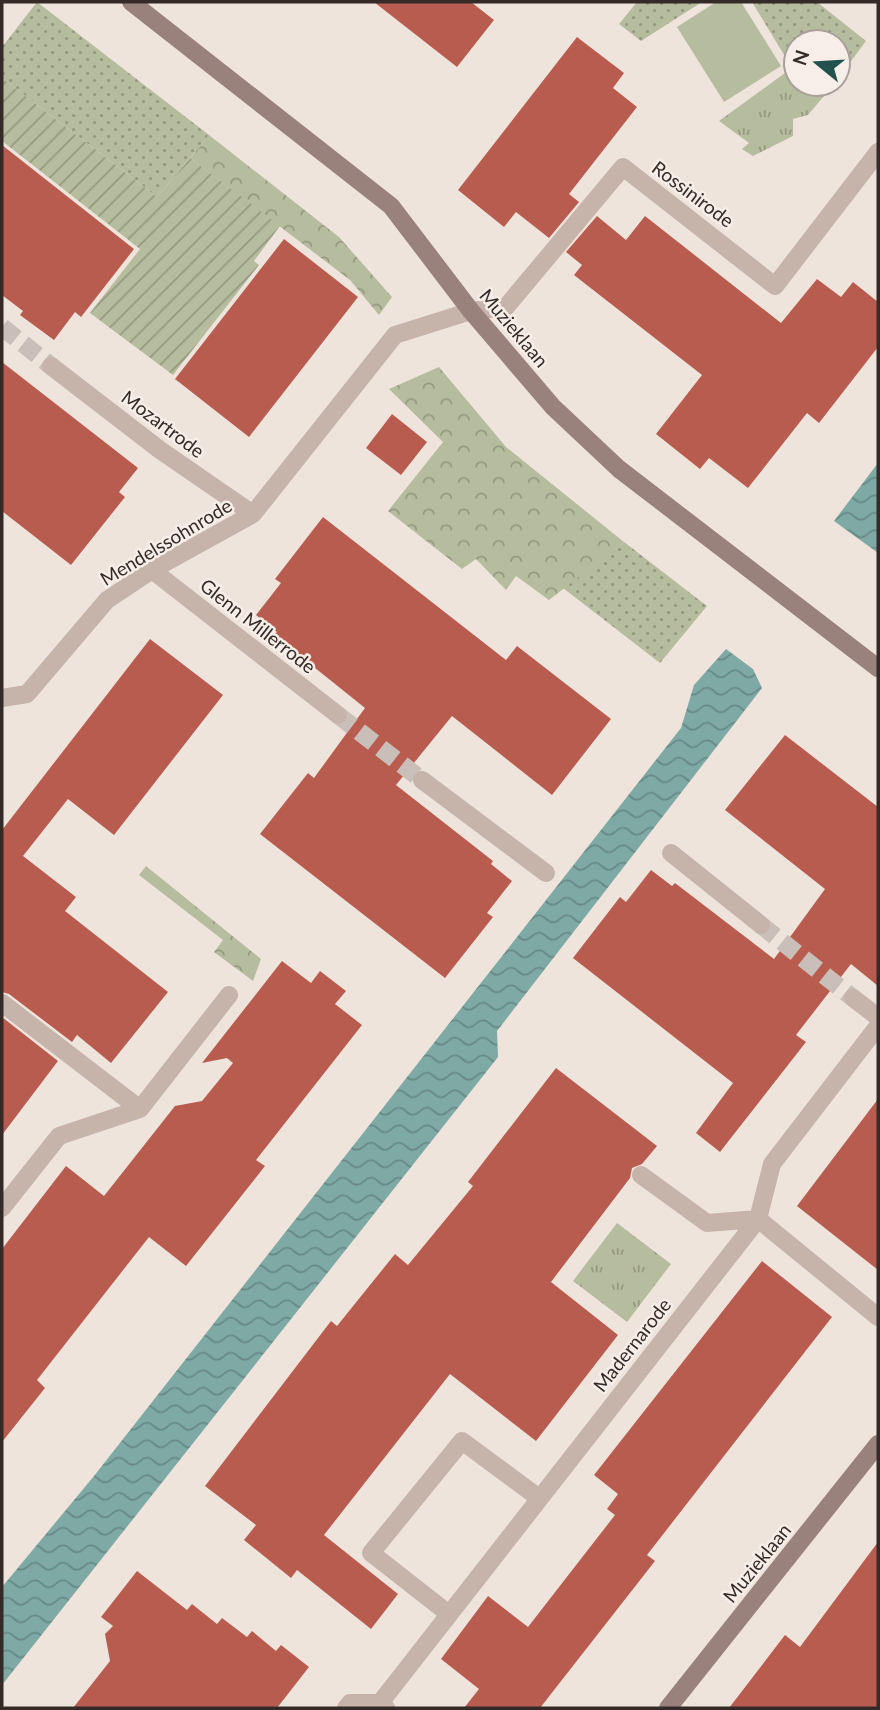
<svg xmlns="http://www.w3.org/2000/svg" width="880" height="1710" font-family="Lato,sans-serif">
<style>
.grass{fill:url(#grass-dots)}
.forest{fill:url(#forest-crowns)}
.park{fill:url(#park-tufts)}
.garden{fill:url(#garden-furrows)}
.pitch{fill:#b6bc9e}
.water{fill:url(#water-waves)}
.building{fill:#b95c50}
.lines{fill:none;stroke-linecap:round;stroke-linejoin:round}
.street-tunnel{stroke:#cabfb8;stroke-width:18;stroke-dasharray:18 9;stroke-linecap:butt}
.street{stroke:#c6b3a9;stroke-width:18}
.secondary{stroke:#99827b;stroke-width:18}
.labels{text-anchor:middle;stroke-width:5;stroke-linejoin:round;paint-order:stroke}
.street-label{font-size:19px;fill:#342a28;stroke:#f7eee8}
</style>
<defs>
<pattern id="grass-dots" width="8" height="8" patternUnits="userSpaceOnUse" patternTransform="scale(1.75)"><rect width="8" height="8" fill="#b6bc9e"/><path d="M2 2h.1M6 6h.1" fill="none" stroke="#959981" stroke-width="1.8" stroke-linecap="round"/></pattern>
<pattern id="forest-crowns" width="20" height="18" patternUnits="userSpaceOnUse" patternTransform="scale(1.75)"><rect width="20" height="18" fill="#b6bc9e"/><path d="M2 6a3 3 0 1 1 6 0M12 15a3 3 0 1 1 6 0" fill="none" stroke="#959981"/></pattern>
<pattern id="park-tufts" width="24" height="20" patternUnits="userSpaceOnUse" patternTransform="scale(1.75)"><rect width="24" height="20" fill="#b6bc9e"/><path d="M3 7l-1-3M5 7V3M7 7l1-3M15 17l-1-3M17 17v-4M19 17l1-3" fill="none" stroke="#959981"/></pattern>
<pattern id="garden-furrows" width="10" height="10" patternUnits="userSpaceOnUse" patternTransform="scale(1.75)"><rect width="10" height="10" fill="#b6bc9e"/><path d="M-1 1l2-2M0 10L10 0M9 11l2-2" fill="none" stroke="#959981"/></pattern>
<pattern id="water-waves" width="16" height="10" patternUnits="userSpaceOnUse" patternTransform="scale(1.75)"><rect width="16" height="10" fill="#7ea9a5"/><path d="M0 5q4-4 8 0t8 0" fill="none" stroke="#688a86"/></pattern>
</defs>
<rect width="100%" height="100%" fill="#efe4dc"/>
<path class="grass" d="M37,2L209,135L157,197L2,78V47Z
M637,2H702L641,41L619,24Z
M752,2H817L866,41L840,76L838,42L798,41L792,68Z
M624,542L707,606L660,663L563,588Z"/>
<path class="forest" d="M209,135L339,237L392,297L379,315L350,280L190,158Z
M439,367L506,447L624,542L549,600L516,576L506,590L476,559L462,569L388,511L443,442L389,389Z
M146,866L261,959L253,981L214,952L223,940L139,875Z"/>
<path class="park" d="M796,50V84H834L808,115L793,119V136L753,156L742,149L749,143L719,121L792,68Z
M617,1223L671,1264L627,1322L573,1281Z"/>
<path class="garden" d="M2,78L157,197L190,158L280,226L254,261L259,265L173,375L90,313L140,249L2,141Z"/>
<path class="pitch" d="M716,2H741L781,66L724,102L677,27Z"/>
<path class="water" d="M878,463V553L834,521Z
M726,649L753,669L762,688L497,1031L498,1057L2,1685V1587L94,1476L681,728L694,685Z"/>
<path class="building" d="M374,2H471L494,20L457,67Z
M577,37L624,73L613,88L637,107L569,194L579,202L549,238L516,212L504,227L458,190Z
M2,145L134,249L81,317L75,312L54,340L20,315L23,311L2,295Z
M597,216L626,240L645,216L781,323L817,279L841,297L853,282L878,302V347L819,423L807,413L748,488L709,458L700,469L656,434L702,375L574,275L582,265L566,252Z
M284,239L358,297L249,437L175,379Z
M2,362L138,468L119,492L125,497L71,565L2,511Z
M392,414L427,442L401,475L366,448Z
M323,517L506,660L517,646L611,719L552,795L452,716L396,785L493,861L491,864L512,881L487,913L493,917L445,978L260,834L308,773L314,778L365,708L274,635L277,632L256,615L281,583L275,579Z
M150,639L223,695L114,835L68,799L23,856L76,897L65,911L168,992L111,1063L77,1035L72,1042L9,994L2,992V830Z
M785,735L878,807V986L851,964L796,1035L806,1042L720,1152L696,1133L733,1083L573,958L620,897L626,902L651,870L672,886L675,883L774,959L825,889L725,810Z
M282,961L311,983L320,971L346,991L335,1004L362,1025L256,1160L265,1166L186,1266L149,1237L37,1380L45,1388L2,1442V1249L66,1166L104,1196L175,1106L202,1101L233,1063L227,1058L202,1063Z
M2,1017L58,1061L2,1135Z
M556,1068L657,1146L642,1164L632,1168L630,1178L551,1282L618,1335L536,1441L450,1374L324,1535L398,1594L371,1629L297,1570L291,1578L244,1540L256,1525L205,1486L331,1321L337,1326L395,1254L408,1265L473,1186L468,1182Z
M878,1099V1270L797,1206Z
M762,1261L832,1317L647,1555L655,1561L540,1708H464L479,1689L441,1659L488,1596L528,1627L615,1515L607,1509L618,1494L594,1475Z
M878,1542V1708H729L785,1635L800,1647Z
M137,1571L187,1610L192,1604L217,1624L222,1618L247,1637L252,1631L276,1651L281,1645L309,1667L277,1708H73L110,1661L105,1634L113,1626L101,1617Z"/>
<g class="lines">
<path class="street-tunnel" d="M2,327L51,366
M338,715L422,780
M761,925L853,998"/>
<path class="street" d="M51,366L160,450L253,514
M152,570L338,715
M2,698L27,694L107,600L152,570L253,514L395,335L471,311L506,307L623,167L775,286L878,152
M422,780L546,873
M671,853L761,925
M853,998L878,1017
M2,1003L140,1109
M641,1175L707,1223L758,1219L878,1317
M2,1208L59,1136L140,1109L229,995
M449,1614L371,1553L462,1441L539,1498
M380,1703L758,1219L772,1164L878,1026
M346,1708L350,1703H380L386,1708"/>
<path class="secondary" d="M131,2L391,206L471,311L553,407L619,469L878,668
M668,1708L878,1444"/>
</g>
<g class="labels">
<g class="street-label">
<text transform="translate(693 194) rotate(37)" y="7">Rossinirode</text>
<text transform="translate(514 328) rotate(50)" y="7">Muzieklaan</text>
<text transform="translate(163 424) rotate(37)" y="7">Mozartrode</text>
<text transform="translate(166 542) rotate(-31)" y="7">Mendelssohnrode</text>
<text transform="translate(258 626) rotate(38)" y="7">Glenn Millerrode</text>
<text transform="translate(632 1345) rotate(-52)" y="7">Madernarode</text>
<text transform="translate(757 1563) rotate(-51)" y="7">Muzieklaan</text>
</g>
</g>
<rect width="880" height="1710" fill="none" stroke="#342a28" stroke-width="7"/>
<g transform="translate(817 63) rotate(288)"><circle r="33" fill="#f7eee8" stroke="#a9a09b" stroke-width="2"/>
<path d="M0-5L12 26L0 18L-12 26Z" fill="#22514e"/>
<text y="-10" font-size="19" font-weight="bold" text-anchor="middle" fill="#342a28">N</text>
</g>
</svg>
